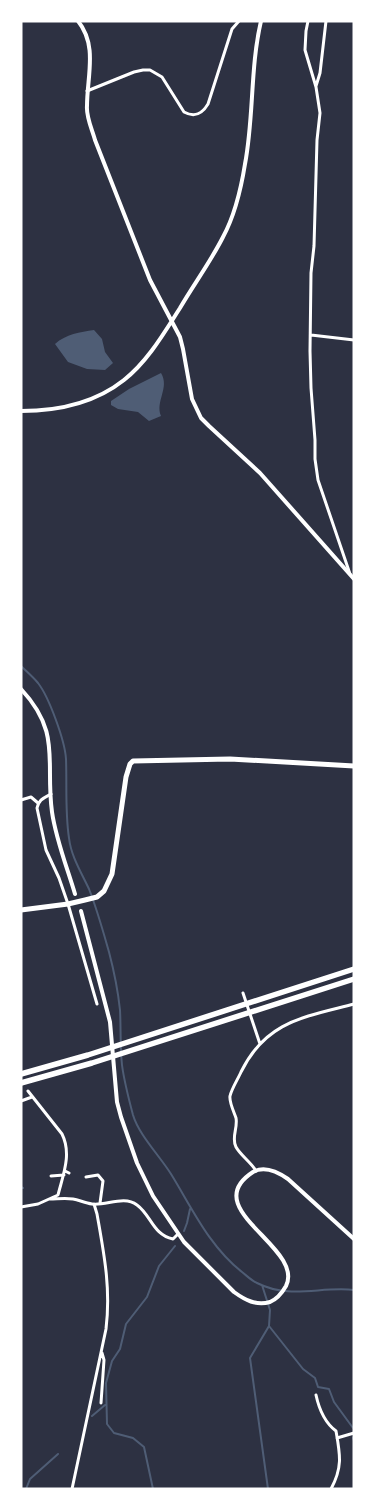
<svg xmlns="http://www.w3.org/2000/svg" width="375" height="1510" font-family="'Source Serif 4',serif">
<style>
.water{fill:#4f5d75}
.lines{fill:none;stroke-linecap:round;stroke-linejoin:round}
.stream{stroke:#4f5d75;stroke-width:2}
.minor{stroke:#fff;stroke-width:3}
.tertiary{stroke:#fff;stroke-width:4}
.primary{stroke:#fff;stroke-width:5}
.motorway{stroke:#fff;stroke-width:5.5}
</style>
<rect width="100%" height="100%" fill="#2d3142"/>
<path class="water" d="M94,330L102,339L105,352L113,363L105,370L87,369L68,362L55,344C66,334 80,332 94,330Z
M161,373C170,388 155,401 161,416L149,421L138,412L118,409L111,405V401L129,389Z"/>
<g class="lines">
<path class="stream" d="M21,666C27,672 33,677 38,683C49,697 65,741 66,759C67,786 65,812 69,838C71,856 81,872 89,889C97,909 103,931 109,952C114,971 118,991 120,1010C121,1028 120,1047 122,1065C124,1080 129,1100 133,1115C139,1135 159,1155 171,1174C192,1208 209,1246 242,1272C247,1276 252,1281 257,1283C291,1300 320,1286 354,1290
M21,1187L23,1188
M184,1231L187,1223L190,1209
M262,1285L270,1310L269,1326L250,1358L268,1489
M269,1326L303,1369L315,1378L318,1387L329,1389L334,1402L353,1428
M92,1416L105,1405
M353,1438L354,1441
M26,1489L30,1479L58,1454
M153,1489L144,1447L133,1438L114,1433L107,1424L106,1383L112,1361L120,1349L126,1324L147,1297L159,1266L175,1246"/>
<path class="minor" d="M308,21L306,31L305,50L316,87L320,113L317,140L314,246L311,273L310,351L311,388L315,440V459L318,480L350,574
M316,86L320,73L326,21
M87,91L134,72L143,70H150L162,77L184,112C195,118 202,114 208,104L232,29L239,21
M311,335L354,340
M51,794C44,798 39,799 37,808L46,850L59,878L68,904L97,1004
M21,800L31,797L38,803
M243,993L260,1044
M21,1101L32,1097
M65,1171L69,1173
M256,1171C251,1162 241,1156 236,1147C231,1138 238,1128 236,1118C234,1112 229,1102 230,1096C232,1088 238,1079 241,1072C266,1021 304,1017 354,1004
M51,1176L64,1175
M86,1177L98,1175L103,1181L100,1203
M50,1199C57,1199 65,1198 73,1199C79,1200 85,1203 92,1204C106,1206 124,1195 137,1205C151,1215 153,1235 173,1239L178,1234
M21,1207L38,1204L58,1195C63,1175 72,1154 62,1134L28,1091
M316,1395C319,1409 324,1422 336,1431C340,1454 343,1467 331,1489
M101,1403L104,1360L102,1353
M337,1438L354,1433
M72,1489L106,1329C111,1288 104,1254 97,1214L94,1204"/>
<path class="tertiary" d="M78,21C98,46 87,76 87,106C86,117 92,129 95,140L150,280L180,337L183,349L192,399L201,418L209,426L260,473L354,579
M21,411C58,411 95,403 124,380C148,361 164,333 180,308C194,284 211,261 223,237C235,215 241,189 245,164C254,117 250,68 261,21
M21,689C62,733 45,761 52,812C56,840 67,867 75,894
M81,911L110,1022L117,1102L121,1117L137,1163L153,1196L184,1242L234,1292C245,1300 256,1306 270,1302C277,1299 282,1293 286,1286C305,1247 196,1209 253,1172C265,1165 278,1172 288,1179L354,1239"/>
<path class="primary" d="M21,910L68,904L85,900L97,897L104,891L112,874L126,777L130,764L133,761L230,759L354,766"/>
<path class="motorway" d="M21,1074L88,1055L354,969
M21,1083L92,1063L354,979"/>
</g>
<rect width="375" height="1510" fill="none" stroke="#ffffff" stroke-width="45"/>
</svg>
